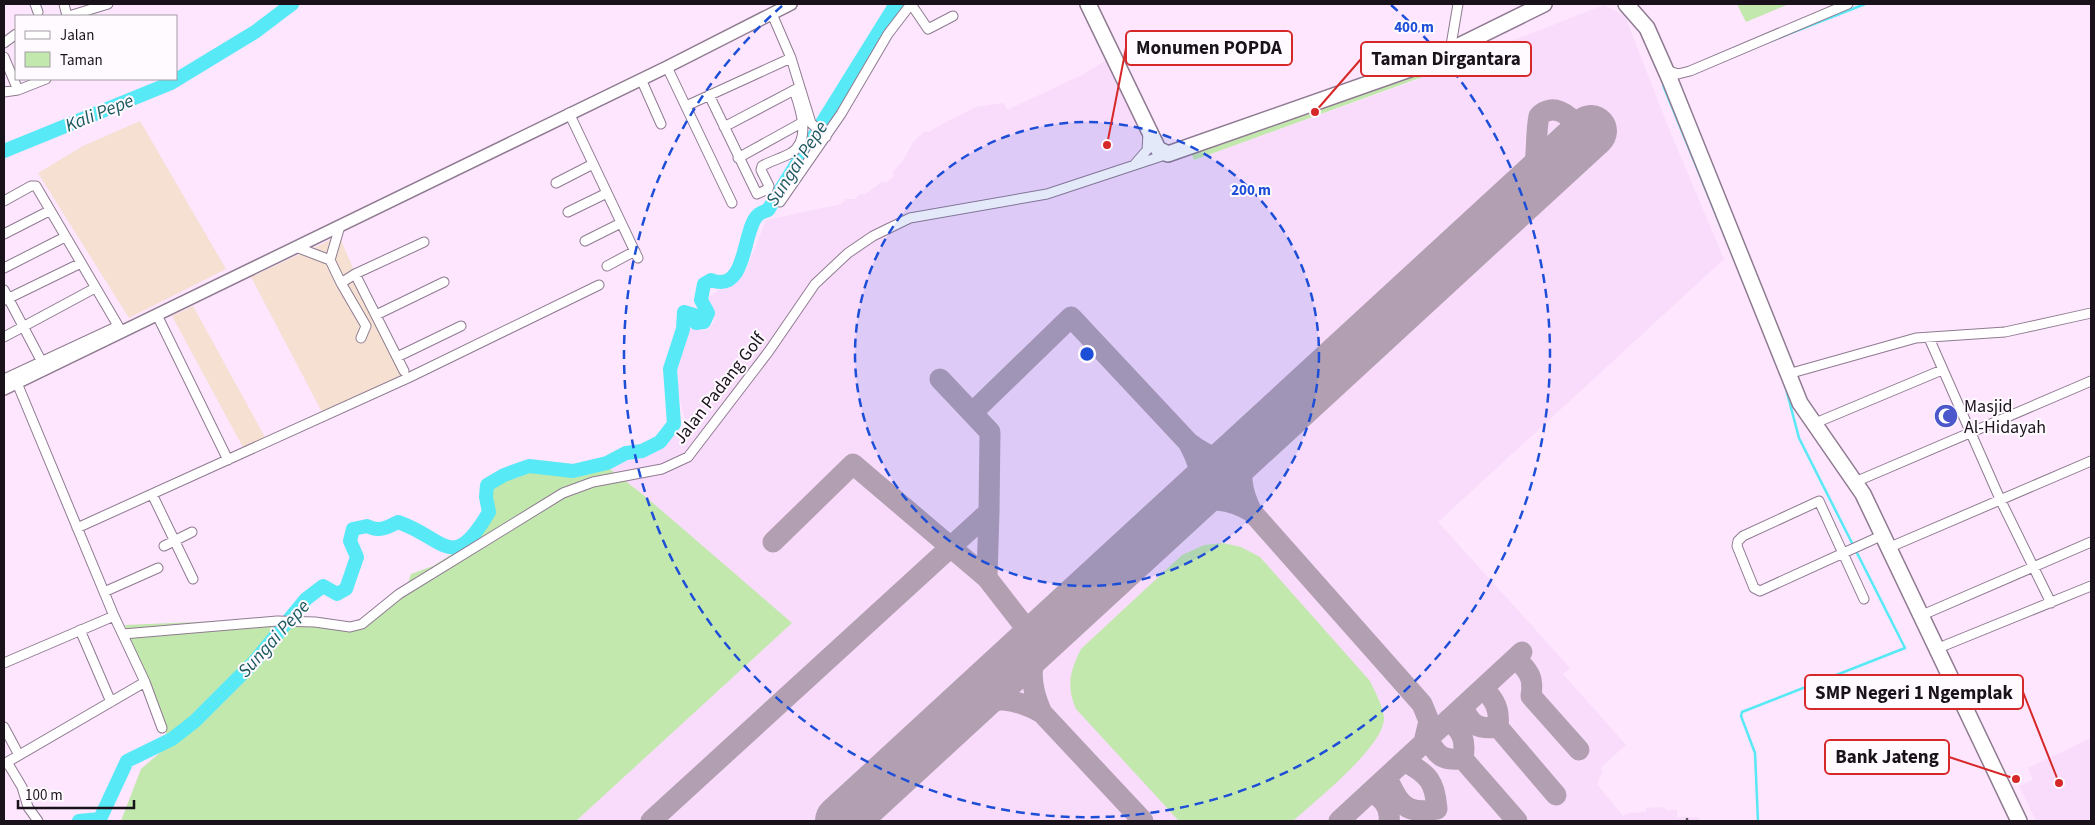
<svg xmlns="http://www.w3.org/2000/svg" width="2095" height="825" font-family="'Source Sans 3',sans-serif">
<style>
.built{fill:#f9dcfb}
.industrial{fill:#f5e0d2}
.green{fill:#c2e8ae}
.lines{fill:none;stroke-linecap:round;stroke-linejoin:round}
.stream{stroke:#57e9f5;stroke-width:2.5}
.river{stroke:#57e9f5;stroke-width:14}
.taxiway{stroke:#b2a0b2;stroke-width:21}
.runway{stroke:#b2a0b2;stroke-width:52}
.street-casing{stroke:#8f7b91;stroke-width:11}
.secondary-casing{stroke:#8f7b91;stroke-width:14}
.highway-casing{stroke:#8f7b91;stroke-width:18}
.street{stroke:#fff;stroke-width:9}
.secondary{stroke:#fff;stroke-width:11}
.highway{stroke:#fff;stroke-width:15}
.rail{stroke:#665a67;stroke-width:2.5}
.ring{fill:none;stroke:#1d4ed8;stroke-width:2.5;stroke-dasharray:9 6}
.labels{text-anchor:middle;stroke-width:4;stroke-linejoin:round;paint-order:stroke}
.street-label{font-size:18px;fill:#19121a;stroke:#fffaff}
.poi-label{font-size:18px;fill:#19121a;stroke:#fffaff;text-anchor:start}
.water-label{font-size:19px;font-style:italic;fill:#1d5a5f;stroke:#fffaff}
.centre{fill:#1d4ed8;stroke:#fffaff;stroke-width:2.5}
.ring-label{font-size:15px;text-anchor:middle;font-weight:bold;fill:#1d4ed8;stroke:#fffaff;stroke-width:4;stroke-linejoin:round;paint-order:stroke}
.leader{fill:none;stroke:#d62828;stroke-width:2}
.callout-dot{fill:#d62828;stroke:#fffaff;stroke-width:2}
.callout{fill:#fffaff;stroke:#d62828;stroke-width:2}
.callout-label{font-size:19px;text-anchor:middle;font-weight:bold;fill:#19121a}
</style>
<rect width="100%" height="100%" fill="#fde6fe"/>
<path class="built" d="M1604,5L1625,16L1669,129L1724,259L1438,522L1570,668L1563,674L1626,745L1600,768L1603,770L1597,784L1623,816L1629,813L1646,812V808L1665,807V810H1677V817H1699V821H121L141,769L170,744L125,625L319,617L351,623L361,620L408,583L411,574L433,566L474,540L473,526L483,522L486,513L485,492L501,480L517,478L528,472L586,462L590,471L624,462L661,447L686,424L673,373L687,328L706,331L714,322L708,298L719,290L733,285L746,270L766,220L841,204L846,199H855L860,194H865L882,182H887L894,176L893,171L902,162L914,141L925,131L928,132L975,107L1004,103L1007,110L1082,75L1108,59L1138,126L1144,144L1135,159L1126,165L1128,172L1189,151L1194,160L1420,79L1419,77Z
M2091,738V821H2036L2019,786L2033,780L2028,768Z"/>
<path class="industrial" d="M140,121L226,269L129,318L38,173L83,146Z
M339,236L374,315L405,375L323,414L251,277Z
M193,306L266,439L245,451L172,316Z"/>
<path class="green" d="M1737,4H1736H1789L1746,22Z
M1459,55L1461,63L1194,160L1190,151Z
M586,462L590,471L606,466L646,497L792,623L576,821H121L141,769L170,744L125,625L319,617L351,623L361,620L408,583L411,574L433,566L474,540L473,526L483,522L486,513L485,492L501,480L517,478L528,472Z
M1223,543L1241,547L1260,557L1370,681C1375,692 1382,704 1384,717C1386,745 1314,802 1293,821H1179L1076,709C1066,686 1070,671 1081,649L1182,555L1204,545Z"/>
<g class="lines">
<path class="stream" d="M1771,41L1865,4
M1666,83L1663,85L1753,305
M1758,821L1755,753L1741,716L1742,712L1905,648L1799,438L1785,385"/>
<path class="river" d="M4,151L171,83L255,32L292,4
M79,821L100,819L127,761L172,739L195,721L254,662L306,599L323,586L337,594L346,589L357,557L350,541L353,529L367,526C379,532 386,528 398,522C445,538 452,575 489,512L486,497L487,485L504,475L529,466L573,471L607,463L626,453L642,451L660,442L674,424L670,369L683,329L684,312L694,315L696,323L704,322L708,313L701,300L704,284L711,280C748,294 742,229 758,215C760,213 765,211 768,210L896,4"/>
<path class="taxiway" d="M1527,190C1540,167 1534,141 1539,116C1564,90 1608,154 1563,174C1556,177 1548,177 1540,178
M972,413L1071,317L1188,442C1209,458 1221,463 1245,449
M1245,449C1240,474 1240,489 1252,512L1422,704L1429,721L1424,742
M1184,506C1210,497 1228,498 1252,512
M1184,506C1205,481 1203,470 1188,442
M989,512L987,578L1036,641
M773,542L853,464L987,578
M1516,658C1529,672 1534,677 1531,696L1579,750
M1463,707C1471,725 1478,730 1498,727C1500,709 1495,700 1483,688
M962,709C995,697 1011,696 1042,713L1143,821
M1042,713C1027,680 1029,659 1050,629
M1498,727L1556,795
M1428,738C1436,756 1443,761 1463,759C1466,741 1463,731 1448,720
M1463,759L1517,821
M1387,777C1398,803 1406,816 1437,809C1435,781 1428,774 1404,761
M1370,792C1382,797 1391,807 1389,821
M651,821L989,512L990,432L940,379
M1339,821L1522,652"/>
<path class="runway" d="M841,821L1591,131"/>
<g class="street-casing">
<path id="street" d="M35,4L38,12
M64,4L67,16
M911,4L928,29L953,16
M772,14L791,58L811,123L826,137
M69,16L108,4
M4,43L16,34
M1450,51L1458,4
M4,57L18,90
M667,67L732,203
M1666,70L1678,74L1690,71L1848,4
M641,79L661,124
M4,92L18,90L46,79
M709,95L757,194L768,189L769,186L761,170L762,166C771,161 782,158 791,153C812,140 800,108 794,90
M686,106L791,58
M569,113L638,258
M724,127L798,88
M738,158L803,122
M1134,165L1147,150L1148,134
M556,183L593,164
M4,201L31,186H36L120,329
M780,202L841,114L888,34L911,4
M568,212L607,193
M4,234L49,211
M585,241L621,223
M296,247L330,260L341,283L366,326L361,338
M330,260L340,226
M607,266L635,251
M4,268L65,237
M355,274L404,371
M341,283L355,274L424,242
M4,290L44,366
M5,300L81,263
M157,315L228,460
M376,315L444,282
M4,337L95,288
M1929,338L2000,499L2051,603
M397,357L461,326
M1788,374L1916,338L2005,332L2091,313
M4,379L118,326
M17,383L114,616L145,682L162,728
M1813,424L1942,370
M1855,482L2091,381
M152,494L193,579
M77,528L408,378L599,285
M164,546L192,532
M1888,548L2091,461
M104,592L158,568
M1864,599L1819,501L1743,536L1738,541L1737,546L1754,588L1760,591L1883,535
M1920,616L2091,542
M80,630L111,702
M123,634L277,621L315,622L350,627L362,624L399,594L563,493L593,482L662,469L688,457L769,351L815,284L848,253L873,236L910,218L1047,194L1168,154
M1936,649L2091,586
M4,663L114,616
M4,727L19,755
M7,762L22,787L28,807L38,821
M4,764L145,682"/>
</g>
<g class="secondary-casing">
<path id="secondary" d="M4,389L667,67L791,4"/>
</g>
<g class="highway-casing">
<path id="highway" d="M1088,4L1158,149L1168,154L1416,67L1544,4
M1626,4L1647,28L1670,80L1800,403L1863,494L2019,821"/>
</g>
<use href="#street" class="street"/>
<use href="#secondary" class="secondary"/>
<use href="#highway" class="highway"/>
<path class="rail" d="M1687,819V821"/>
</g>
<circle cx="1087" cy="354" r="232" fill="#1d4ed8" fill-opacity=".12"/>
<g class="ring">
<circle cx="1087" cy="354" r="232"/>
<path d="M1391 5A463 463 0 1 1 783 5"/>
</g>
<defs>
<g id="mosque-disc" transform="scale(1.25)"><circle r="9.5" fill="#4c57cc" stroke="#fffaff"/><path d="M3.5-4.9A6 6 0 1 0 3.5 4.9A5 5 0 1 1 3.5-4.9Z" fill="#fff"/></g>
</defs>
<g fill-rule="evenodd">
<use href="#mosque-disc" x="1946" y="416"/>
</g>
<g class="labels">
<g class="street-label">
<text transform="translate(719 388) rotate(-52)" y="6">Jalan Padang Golf</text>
</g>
<g class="poi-label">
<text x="1964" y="412">Masjid<tspan x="1964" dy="21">Al-Hidayah</tspan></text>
</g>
<g class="water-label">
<text transform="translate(99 112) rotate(-22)" y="7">Kali Pepe</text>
<text transform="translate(796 163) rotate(-57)" y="7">Sungai Pepe</text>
<text transform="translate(273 638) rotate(-48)" y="7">Sungai Pepe</text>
</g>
</g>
<circle cx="1087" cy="354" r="8" class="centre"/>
<g class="ring-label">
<text x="1414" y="32">400 m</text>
<text x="1251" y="195">200 m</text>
</g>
<path class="leader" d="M1107 145L1126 48M1315 112L1361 59M2059 783L2023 692M2016 779L1949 757"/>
<g class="callout-dot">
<circle cx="1107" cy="145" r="5"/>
<circle cx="1315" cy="112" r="5"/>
<circle cx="2059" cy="783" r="5"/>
<circle cx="2016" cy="779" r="5"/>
</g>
<g class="callout">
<rect x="1126" y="31" width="166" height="34" rx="5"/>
<rect x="1361" y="42" width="170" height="34" rx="5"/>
<rect x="1805" y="675" width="218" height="34" rx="5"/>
<rect x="1825" y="740" width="124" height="34" rx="5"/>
</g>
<g class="callout-label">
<text x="1209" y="54">Monumen POPDA</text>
<text x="1446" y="65">Taman Dirgantara</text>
<text x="1914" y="699">SMP Negeri 1 Ngemplak</text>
<text x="1887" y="763">Bank Jateng</text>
</g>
<rect width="2095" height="825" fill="none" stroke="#19121a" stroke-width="10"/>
<rect x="15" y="15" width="162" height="65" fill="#fffaff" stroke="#a39da3"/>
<rect x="25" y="31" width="25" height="8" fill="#ffffff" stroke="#a39da3"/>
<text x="60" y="40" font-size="15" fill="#19121a">Jalan</text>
<rect x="25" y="52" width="25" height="15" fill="#c2e8ae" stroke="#a39da3"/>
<text x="60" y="65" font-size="15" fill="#19121a">Taman</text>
<path d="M18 800v8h116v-8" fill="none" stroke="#19121a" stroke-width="2.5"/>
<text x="25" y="800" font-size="15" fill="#19121a" stroke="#fffaff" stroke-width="4" paint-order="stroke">100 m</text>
</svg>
